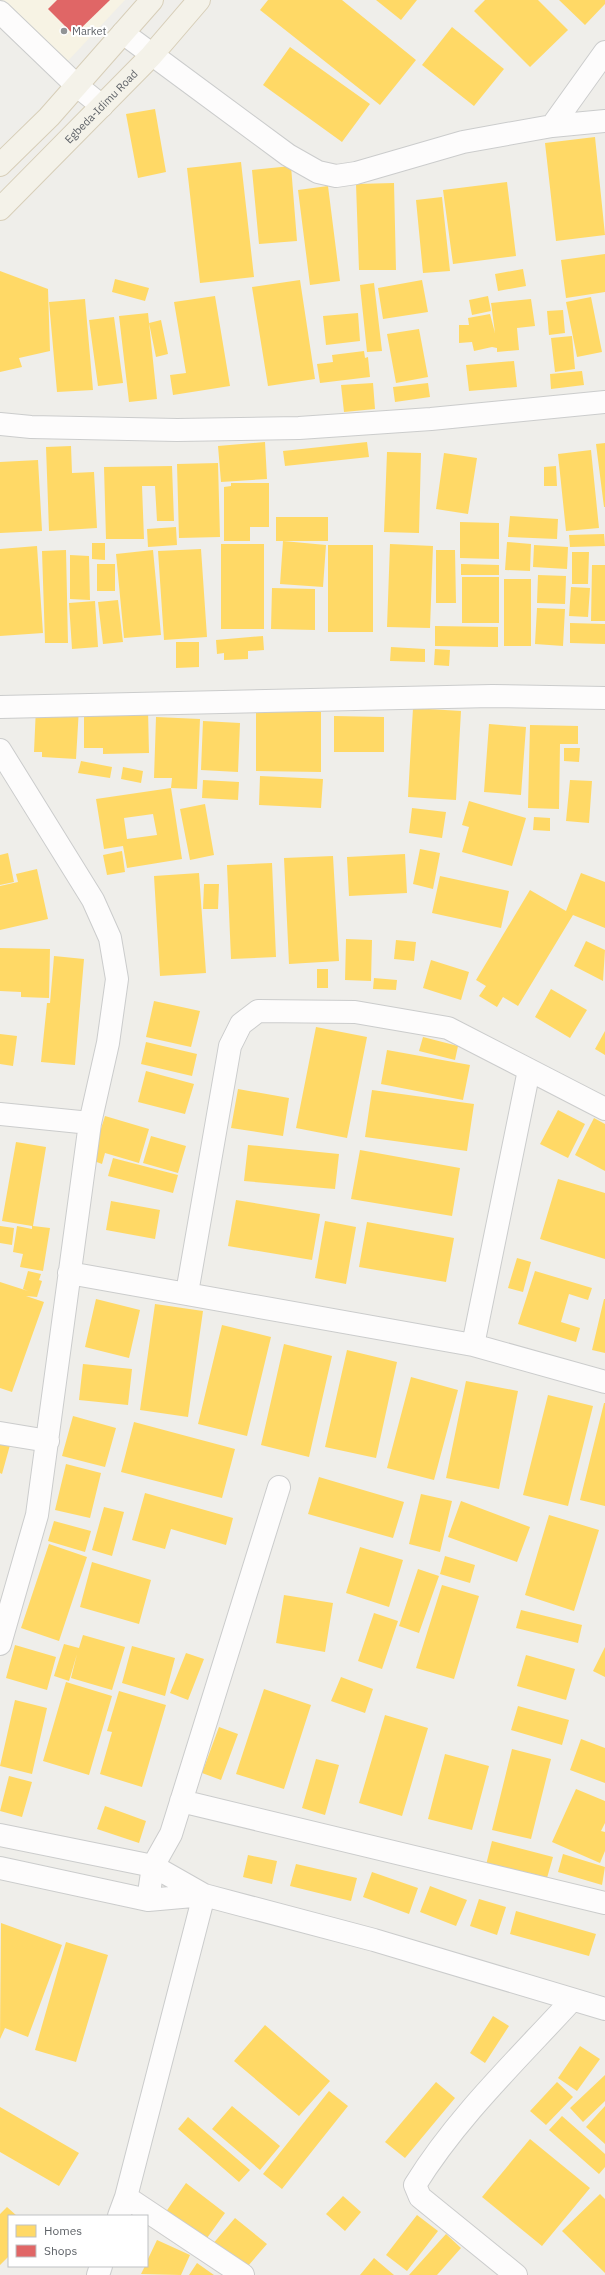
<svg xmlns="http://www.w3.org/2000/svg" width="605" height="2275" font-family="'IBM Plex Sans',sans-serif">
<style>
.commercial{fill:#f7f3e4}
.homes{fill:#ffd966;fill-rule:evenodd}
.shops{fill:#e06666}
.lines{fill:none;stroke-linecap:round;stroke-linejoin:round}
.minor-casing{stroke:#cbcccc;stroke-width:24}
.major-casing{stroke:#d7ceb8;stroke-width:24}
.minor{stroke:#fdfcfc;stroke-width:22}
.major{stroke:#f4f2e9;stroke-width:22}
.poi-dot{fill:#919496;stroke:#fff;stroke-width:1.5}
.labels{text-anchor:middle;stroke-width:4;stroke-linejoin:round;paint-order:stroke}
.poi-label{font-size:11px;fill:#5f6368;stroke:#fff;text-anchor:start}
.street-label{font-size:11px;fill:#5f6368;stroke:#fff}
</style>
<rect width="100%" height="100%" fill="#efeeea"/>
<path class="commercial" d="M0,0H125L66,63Z"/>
<path class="homes" d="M268,0H342L416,60L380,105L260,10Z
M376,0H417L401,20Z
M485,0H538L568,30L530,67L474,11Z
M559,0H605V4L585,25Z
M452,27L504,69L474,106L422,65Z
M290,47L370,104L342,142L263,85Z
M155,109L166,172L138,178L126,114Z
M595,137L605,235L556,241L545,143Z
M241,162L254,277L200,283L187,168Z
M291,166L297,241L259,244L252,170Z
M507,182L516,256L453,264L443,190Z
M394,183L396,270H359L356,184Z
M328,186L340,281L310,285L298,190Z
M442,197L450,271L423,273L416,200Z
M605,254V292L566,298L561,260Z
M523,269L526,286L498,291L495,274Z
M0,271L48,289L50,351L19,358L22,367L0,372Z
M115,279L149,288L145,301L112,292Z
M300,280L315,379L268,386L252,287Z
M422,280L428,312L383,319L378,288Z
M374,283L382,351L367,352L360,285Z
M215,296L230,386L173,395L170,375L186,373L174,302Z
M488,296L491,311L472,315L469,300Z
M591,297L602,352L577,357L566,302Z
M85,299L93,390L57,392L49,302Z
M531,299L535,326L517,328L519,350L497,352V348L492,347L474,351L472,342L459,343V325H469L468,318L490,314L495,333L491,303Z
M563,310L565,333L549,335L547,311Z
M148,313L157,399L129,402L119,316Z
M358,313L360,341L326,345L323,316Z
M114,317L123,383L98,386L89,320Z
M161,320L168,354L156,357L149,323Z
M419,329L428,377L396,383L387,334Z
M572,336L575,369L555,372L551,338Z
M364,351L365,358L368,357L370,377L320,383L317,364L333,362L332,355Z
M514,361L517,387L469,391L466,365Z
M582,371L584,385L551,389L550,374Z
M373,383L375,409L344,412L341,385Z
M428,383L430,397L395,402L393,387Z
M265,442L267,479L221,482L218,446Z
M367,442L369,457L285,466L283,451Z
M605,443V507H604L596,444Z
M71,446L72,473L94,472L97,528L49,531L46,447Z
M591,450L599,528L566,531L558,454Z
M387,452L421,453L419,533L384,532Z
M444,453L477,458L468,514L436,509Z
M38,460L42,531L0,533V462Z
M218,463L220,537L179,538L177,464Z
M172,466L174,521H157L155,486H142L144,539H106L104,467Z
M556,466L557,486H544V467Z
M231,483H269V527H250V541H224V487L231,486Z
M510,516L558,519L557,539L508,537Z
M276,517H328V541H276Z
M460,522L499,523V559L460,558Z
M176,527L177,545L148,547L147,529Z
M604,534L605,546L570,547L569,535Z
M283,541L326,545L323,587L280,584Z
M507,542L531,544L530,571L505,570Z
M92,543H105V560L92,559Z
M221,544H264V629H221Z
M390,544L433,546L430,628L387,627Z
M328,545H373V632H328Z
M534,545L568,547L567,569L533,567Z
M37,546L43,633L0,636V549Z
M201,549L207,637L164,640L158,551Z
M66,550L68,643H45L42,551Z
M153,550L161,635L124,638L116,554Z
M436,550H455L456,603H436Z
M572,552H589L588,584H572Z
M70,555L89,556L90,600L70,599Z
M97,564H115V591H97Z
M461,564L499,565V575H461Z
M592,565H605V621H591Z
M538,575L566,576L565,604L537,603Z
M462,577H499V623H462Z
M504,579H531V646H504Z
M571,587L590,588L588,617L569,616Z
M272,588L315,589V630L271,629Z
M118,600L123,642L103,644L98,602Z
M95,601L98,647L72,649L69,603Z
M537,608L565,609L563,646L535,644Z
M570,623L605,624V644L570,643Z
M435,626L498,627V647L435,646Z
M263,636L264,650L248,651V659L224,660V653L217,654L216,640Z
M176,642H199V667L176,668Z
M391,647L425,649V662L390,661Z
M435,649L450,650L449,666L434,665Z
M36,707L79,708L76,759L42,757V752H34Z
M413,708L461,711L456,800L408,797Z
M84,709H148L149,753L103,754V748H84Z
M256,711L321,712V772L256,771Z
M334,716L384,717V752H334Z
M156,717L200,719L197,789L171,788L172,778H154Z
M203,721L240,723L238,772L201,770Z
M489,724L526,727L521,795L484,792Z
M530,725L578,726V744H560L559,809L528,808Z
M564,748H580L579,762L564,761Z
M81,761L112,767L110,778L78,773Z
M123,767L143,771L141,783L121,779Z
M260,776L323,779L321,808L259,805Z
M203,780L239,782L238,800L202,798Z
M570,780L592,781L589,823L566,821Z
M171,788L182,859L127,868L123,846L104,849L96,799ZM153,814L157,835L127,839L124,818Z
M469,801L526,818L512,866L462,852L469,827L462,825Z
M205,804L214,855L190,860L180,809Z
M412,808L446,812L442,838L409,833Z
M534,817L550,818V831L533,830Z
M420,849L440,853L433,889L413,884Z
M122,851L125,872L107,875L103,855Z
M8,853L14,882L0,885V855Z
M405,854L407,893L349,896L347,857Z
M333,856L339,961L289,964L284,858Z
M272,863L276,957L231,959L227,865Z
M37,869L48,919L0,930V886L18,882L16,874Z
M199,873L206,973L160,976L154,876Z
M581,873L605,882V928L573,915L518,1006L503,997L497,1007L479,996L486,986L476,980L530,890L566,911Z
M440,876L509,891L501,928L432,913Z
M204,884H219L218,909H203Z
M346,939L372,940L371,981L345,980Z
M396,940L416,942L414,961L394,959Z
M586,941L605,950L603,981L574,966Z
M0,948L50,949L49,998L21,997V992L0,991Z
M54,956L84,959L75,1065L41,1062L47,1003H50Z
M431,960L469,972L461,1000L423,988Z
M317,969H328V988H317Z
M374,978L397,980L396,990L373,989Z
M551,989L587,1010L570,1038L535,1017Z
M154,1001L200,1011L191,1047L146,1037Z
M316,1027L367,1037L347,1138L296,1128Z
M605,1031V1055L595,1049Z
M0,1034L17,1036L13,1066L0,1064Z
M423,1037L458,1046L455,1060L419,1051Z
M146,1042L197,1054L192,1076L141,1064Z
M387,1050L470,1065L463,1100L381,1084Z
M146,1071L194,1084L185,1114L138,1102Z
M238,1089L289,1098L283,1136L231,1128Z
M372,1090L474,1104L467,1151L365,1137Z
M558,1110L585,1124L568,1158L540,1144Z
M105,1116L149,1129L139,1163L105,1153L102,1164L94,1161L92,1157Z
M594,1118L605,1124V1171L575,1155Z
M151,1136L186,1146L178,1173L143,1163Z
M16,1142L46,1147L33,1226L50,1228L43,1271L20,1267L23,1254L13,1252L17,1226L32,1229V1226L2,1221Z
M248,1145L339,1154L335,1189L244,1181Z
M360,1150L460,1168L452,1216L351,1199Z
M113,1158L178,1175L173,1193L108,1176Z
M558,1179L605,1193V1259L540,1239Z
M236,1200L320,1214L312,1260L228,1246Z
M111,1201L160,1210L155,1239L106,1230Z
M325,1221L356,1227L346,1284L315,1278Z
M367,1222L454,1238L446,1282L359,1267Z
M0,1226L14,1228L12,1245L0,1243Z
M517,1258L531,1262L523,1292L508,1288Z
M28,1271L41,1274L39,1280L42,1281L37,1297L26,1296L44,1302L12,1392L0,1388V1282L28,1291L23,1289Z
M535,1271L592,1288L588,1300L569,1294L561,1322L580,1328L576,1342L518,1324Z
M96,1299L140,1310L129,1358L85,1347Z
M604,1299H605V1353L592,1350Z
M155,1304L203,1311L188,1417L140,1410Z
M222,1325L271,1337L247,1436L198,1424Z
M284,1344L332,1356L309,1457L261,1445Z
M347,1350L397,1362L376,1458L325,1447Z
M83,1364L132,1369L128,1405L79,1400Z
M411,1377L458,1390L434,1480L387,1468Z
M466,1381L518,1391L499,1489L446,1478Z
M548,1395L593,1406L568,1506L523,1495Z
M604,1403H605V1506L580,1500Z
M73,1416L116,1428L105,1467L62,1456Z
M134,1422L235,1449L222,1498L121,1472Z
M0,1443L10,1445L2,1474L0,1473Z
M66,1464L101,1473L90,1518L55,1510Z
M319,1477L404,1502L393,1538L308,1514Z
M145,1493L233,1518L226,1545L171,1529L165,1549L132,1540Z
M421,1494L452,1501L440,1552L409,1544Z
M461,1501L530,1527L517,1562L448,1537Z
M104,1507L124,1512L112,1556L92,1550Z
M549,1515L599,1530L574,1611L525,1595Z
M54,1521L91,1531L85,1552L48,1541Z
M49,1544L87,1557L59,1641L21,1628Z
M360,1547L403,1560L389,1607L346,1593Z
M445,1556L475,1565L470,1583L440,1574Z
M92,1562L151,1580L139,1624L80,1607Z
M418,1569L439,1576L419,1633L399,1626Z
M442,1585L479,1596L454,1679L416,1668Z
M284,1595L333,1603L325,1652L276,1643Z
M521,1610L582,1625L578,1643L516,1628Z
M374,1613L398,1621L382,1669L358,1661Z
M83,1635L125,1647L112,1690L71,1678L77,1654L69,1681L54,1676L64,1644L79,1648Z
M15,1645L56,1657L47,1690L6,1678Z
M132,1646L175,1658L165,1696L122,1683Z
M605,1647V1677L593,1671Z
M186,1653L204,1659L188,1700L170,1693Z
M526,1655L575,1669L566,1700L517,1686Z
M341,1677L373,1689L365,1713L331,1701Z
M66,1682L112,1696L89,1775L43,1761Z
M264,1689L311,1705L284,1789L236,1774Z
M119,1691L166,1705L142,1787L100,1774L112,1732L107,1731Z
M15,1700L47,1708L32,1774L0,1766Z
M518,1706L569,1720L562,1745L511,1730Z
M385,1715L428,1728L402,1816L359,1803Z
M219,1727L238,1734L221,1780L202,1773Z
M581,1739L605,1748V1783L570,1770Z
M512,1749L551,1759L531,1839L492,1830Z
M445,1754L489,1766L472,1830L428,1819Z
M316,1759L339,1765L325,1815L302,1808Z
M9,1776L32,1782L22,1817L0,1811Z
M576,1789L605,1801V1823L601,1831L605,1832V1851L600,1863L552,1842Z
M105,1806L146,1821L139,1843L97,1829Z
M492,1841L553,1857L545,1885L485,1869Z
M563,1854L605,1867L602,1885L558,1872Z
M248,1855L277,1861L272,1884L243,1877Z
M296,1864L357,1878L351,1901L290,1886Z
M372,1872L418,1888L409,1914L363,1897Z
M430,1886L467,1900L456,1926L420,1912Z
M479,1899L506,1907L497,1935L470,1926Z
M516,1911L596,1934L589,1956L510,1934Z
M1,1923L62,1945L28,2037L5,2028L0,2039Z
M66,1942L108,1955L76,2062L35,2050Z
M493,2016L509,2026L485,2063L470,2053Z
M265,2025L330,2081L299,2116L234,2061Z
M580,2046L600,2059L577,2091L558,2078Z
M605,2075V2101L583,2122L570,2108Z
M436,2082L455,2098L405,2158L385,2142Z
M557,2082L573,2097L546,2125L530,2111Z
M329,2091L348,2106L282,2189L263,2174Z
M232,2106L280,2146L260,2170L212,2129Z
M605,2106V2144L586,2127Z
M0,2107L79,2153L59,2186L0,2152Z
M562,2116L605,2154V2167L599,2174L549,2130Z
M188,2117L250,2170L239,2182L178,2129Z
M530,2139L590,2188L542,2246L482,2197Z
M186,2183L225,2213L202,2245L163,2216Z
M600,2194L605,2199V2273L562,2231Z
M343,2196L361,2212L345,2231L326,2214Z
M7,2207L17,2216H9V2256L0,2265V2214Z
M417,2215L438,2231L407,2271L386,2255Z
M235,2218L267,2244L242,2273L211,2246Z
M446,2234L461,2248L437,2275H409Z
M157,2240L190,2255L181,2275L141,2274L145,2266H147V2261Z
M374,2258L394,2275H360Z
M197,2263L214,2275H189Z"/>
<path class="shops" d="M57,0H110L74,35L48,9Z"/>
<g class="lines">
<g class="minor-casing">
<path id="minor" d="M0,12L76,85L102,106
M123,33L288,155L318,172L336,176L356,173L463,142L552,126L605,121
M552,126L605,52
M0,424L31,427L177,430L299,428L431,419L605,402
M0,707L492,696L605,698
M0,750L93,900L110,938L117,979L108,1043L90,1123L37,1515L0,1644
M0,1114L90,1123
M69,1273L473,1345L605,1382
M187,1293L230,1046L241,1024L258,1011L355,1012L448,1028L605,1109
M473,1345L529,1070
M0,1433L48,1441
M181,1801L605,1903
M0,1835L153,1866L204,1895L374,1940L605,2009
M0,1868L148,1900L204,1895
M148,1900L153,1866L171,1834L279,1487
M126,2197L243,2275
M119,2216L126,2197L204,1895
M98,2275L101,2266
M516,2275L420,2197L415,2185C457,2117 518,2059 572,2000"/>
</g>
<g class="major-casing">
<g id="major">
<path d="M0,165L49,117L152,0"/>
<path id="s1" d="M0,209L151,56L199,0"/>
</g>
</g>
<use href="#minor" class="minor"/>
<use href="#major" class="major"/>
</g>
<circle class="poi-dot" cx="64" cy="31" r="4"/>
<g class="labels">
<g class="poi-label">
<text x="72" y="35">Market</text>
</g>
<g class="street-label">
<text dy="4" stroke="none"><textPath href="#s1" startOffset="144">Egbeda-Idimu Road</textPath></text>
</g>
</g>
<rect x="8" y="2215" width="140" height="52" fill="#ffffff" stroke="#bfc1c3"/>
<rect x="16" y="2225" width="20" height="12" fill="#ffd966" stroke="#bfc1c3"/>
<text x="44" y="2235" font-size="12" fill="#5f6368">Homes</text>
<rect x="16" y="2245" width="20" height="12" fill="#e06666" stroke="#bfc1c3"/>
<text x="44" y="2255" font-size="12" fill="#5f6368">Shops</text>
</svg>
